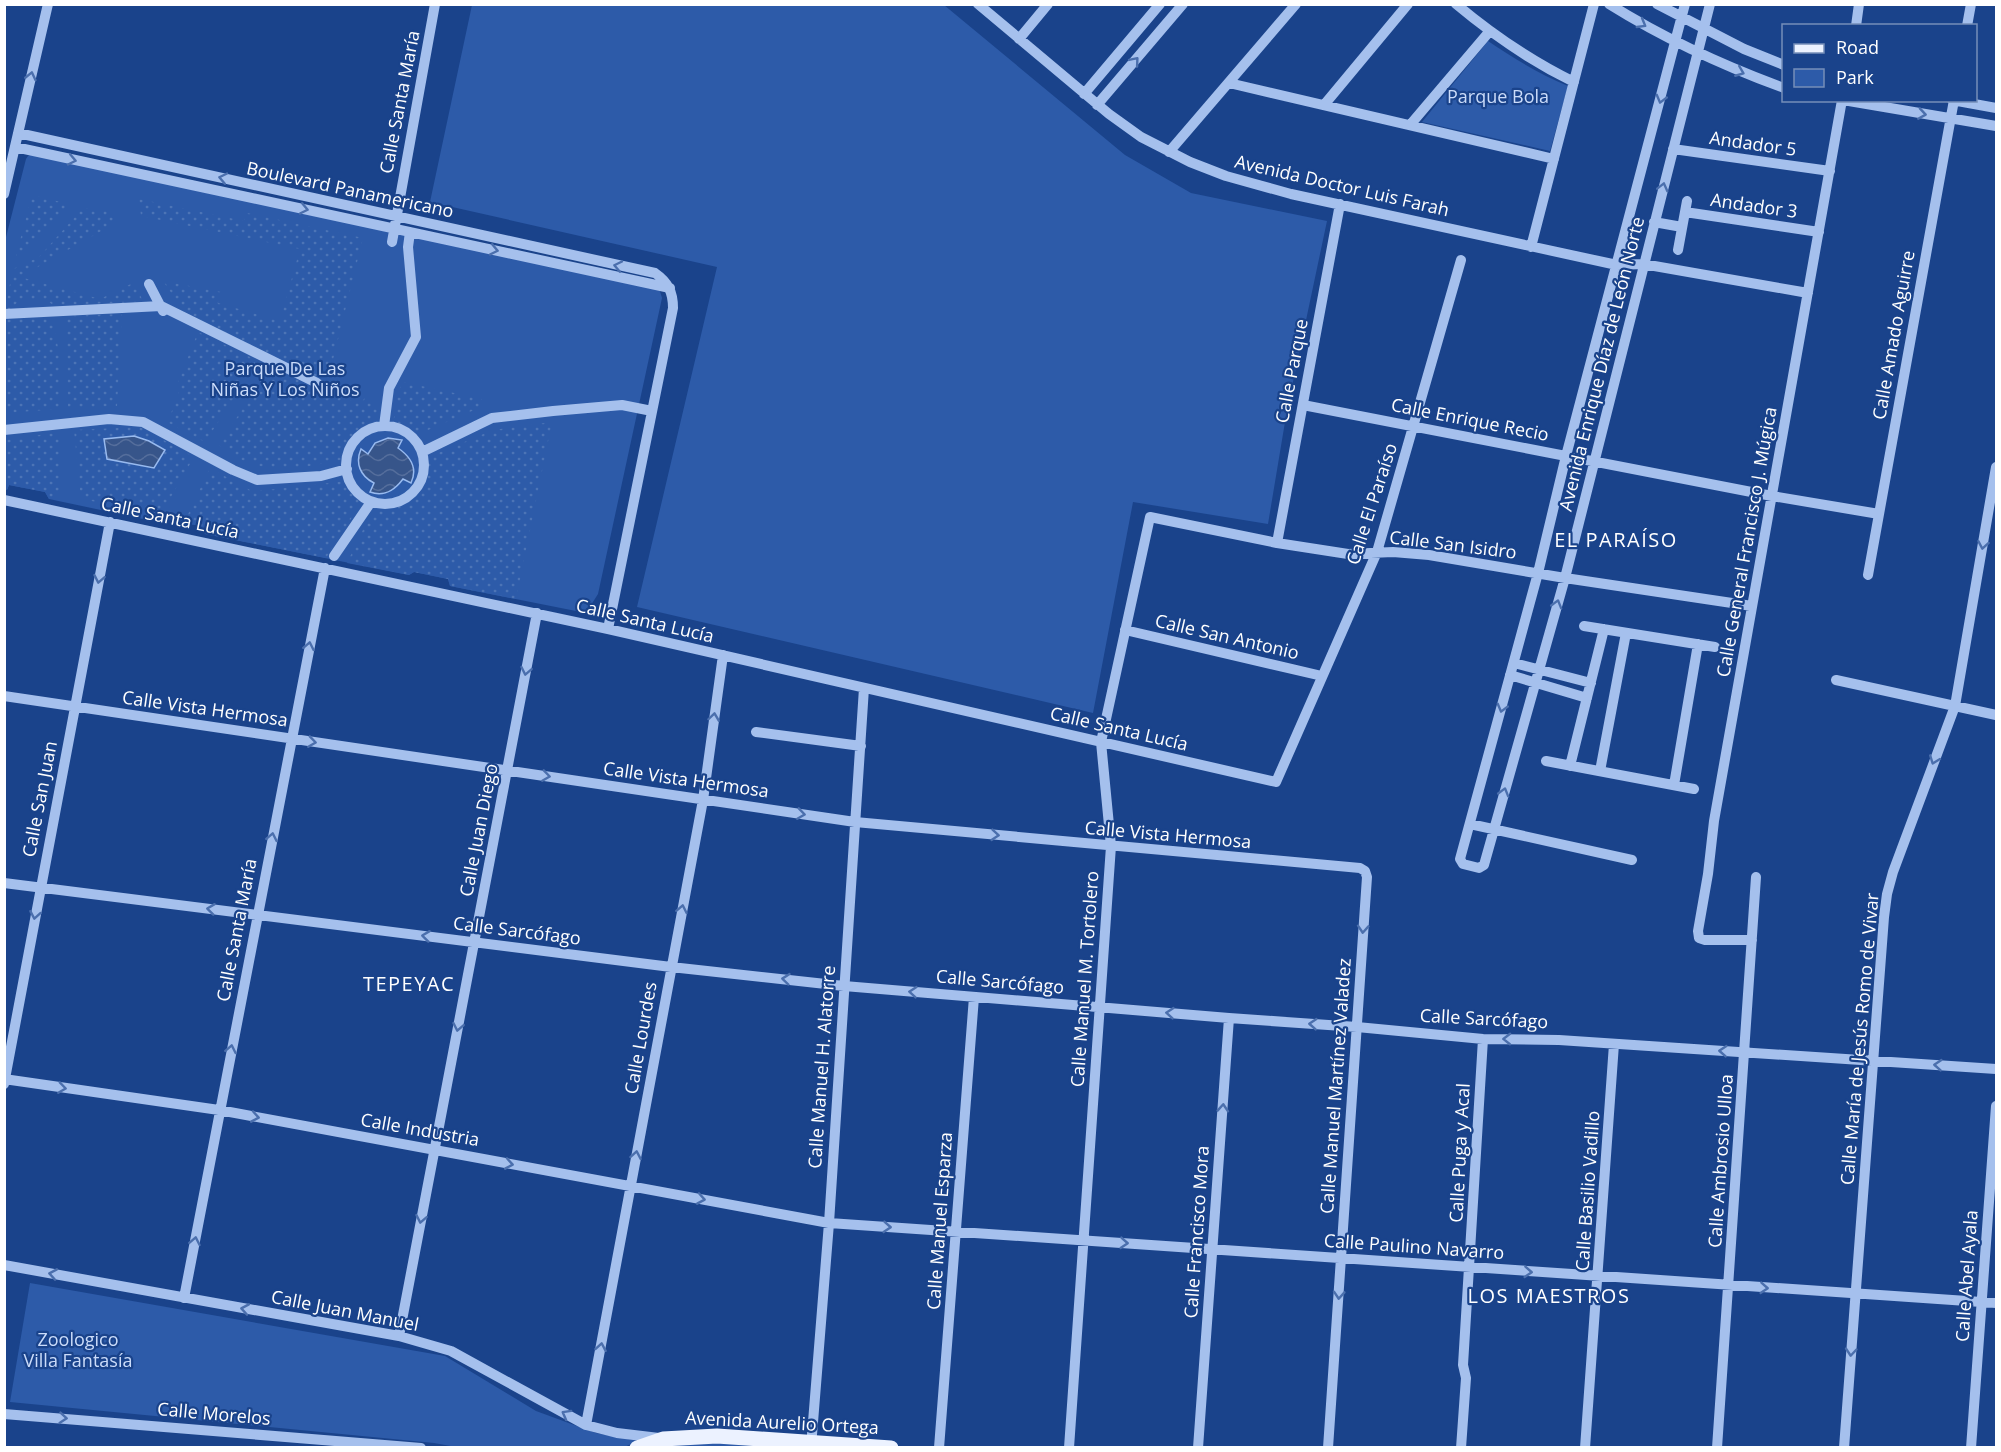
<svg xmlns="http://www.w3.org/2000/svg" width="2001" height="1452" font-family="'Open Sans',sans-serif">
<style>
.green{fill:#2d5ba9}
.garden{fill:url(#garden-dots)}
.water{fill:url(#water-waves);stroke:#98baef;stroke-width:1.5}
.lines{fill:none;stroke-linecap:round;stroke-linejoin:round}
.minor{stroke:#a5c0ed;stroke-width:10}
.major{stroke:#ecf2ff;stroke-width:15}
.oneway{stroke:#4b6fad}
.labels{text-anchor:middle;stroke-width:4.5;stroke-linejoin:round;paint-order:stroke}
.park-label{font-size:18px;fill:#cbdcfa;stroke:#1a438b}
.street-label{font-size:18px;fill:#fff;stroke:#1a438b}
.neighbourhood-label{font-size:20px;letter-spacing:1.5px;fill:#fff;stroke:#1a438b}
</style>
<defs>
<pattern id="garden-dots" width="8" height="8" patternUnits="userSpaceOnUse" patternTransform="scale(1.5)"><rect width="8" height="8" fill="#2d5ba9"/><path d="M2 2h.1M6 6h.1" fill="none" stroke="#4c74b6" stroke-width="1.8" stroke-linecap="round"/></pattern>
<pattern id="water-waves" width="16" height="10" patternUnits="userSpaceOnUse" patternTransform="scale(1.5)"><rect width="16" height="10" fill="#37558a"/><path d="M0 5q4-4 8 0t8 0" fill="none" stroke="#556e9c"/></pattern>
</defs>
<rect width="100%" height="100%" fill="#1a438b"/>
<path class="green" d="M472,5H944L1125,155L1191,193L1327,221L1287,410L1268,524L1133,502L1093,713L637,607L717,267L430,202Z
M1488,41C1513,58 1539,74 1568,86L1550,151L1422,122Z
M32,154L659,288L662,298L598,594L586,613L450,586L448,579L414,572L409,575L205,534L201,526L170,520L162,523L49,499L45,492L9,485L7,490L5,489V241L26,159L28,156Z
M30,1283L445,1356L536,1411L596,1433L638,1441L622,1448L456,1447L434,1443L10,1402Z
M713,1440L778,1448H649Z"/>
<path class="garden" d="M32,195L73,205L30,248L16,256Z
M139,199L244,221L247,213L363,238L327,384L184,311L163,281L221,292L218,303L280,321L300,249L141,216Z
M83,208L106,211L119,221L20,277L100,299L135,282L143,302L53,305L45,299L18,302L9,310L5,309L13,269L39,257Z
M122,314L117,406L68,408L67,349L64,316Z
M7,318H51C61,348 61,377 60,409L5,413L4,321Z
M198,332L250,357L255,363L252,371L205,442L167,422L179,395L177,385Z
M272,368L316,387L318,393L361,403L367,395L377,403L379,426C357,434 357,439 345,459C298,469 259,479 219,445L267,371Z
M403,382L482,399L481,407L412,437L393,427L396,396Z
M552,422L516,599L450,586L448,579L414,572L409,575L347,563L375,505C404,501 427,493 424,459L493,430Z
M140,427L194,457L161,514L81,499L74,430Z
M61,432V490L49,499L45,492L9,485L7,490L5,489V440Z
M210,468L250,490H267L347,481L352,489L363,500L326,558L205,534L201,526L184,523Z"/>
<path class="water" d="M134,436L149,441L165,450L154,468L107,459L104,439Z
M388,438L402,440L398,448C411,457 418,468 411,483L403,479C394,491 384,497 370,492L374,483C360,476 355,463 361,449L368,454L375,443Z"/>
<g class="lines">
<path class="minor" d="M978,4L1109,114L1141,137L1190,162L1226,176L1291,194L1617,265L1643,264L1808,293
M1456,4C1493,35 1531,61 1574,82
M1609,4C1665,39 1721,65 1784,88
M1657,4L1744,49L1784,65
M1685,4L1566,456L1538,573L1460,859L1463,864L1479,868L1484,865L1565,578L1710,4
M1856,26L1859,4
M1967,26L1971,4
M1019,39L1048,4
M1229,83L1554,159
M1084,94L1160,4
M1843,100L1996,126
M1952,100L1996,108
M1097,105L1183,4
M1324,105L1408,4
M1410,125L1489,32
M18,133L655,273C668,282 673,292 673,308L608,629
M15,147L670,288
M1673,149L1830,171
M1169,152L1296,4
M4,194L48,4
M1685,212L1819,232
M1654,222L1682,227
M392,242L435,4
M1531,247L1594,4
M1678,250L1687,201
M149,284L163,311
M4,314L161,306L317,383
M1303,405L1772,496L1879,514
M384,426L389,388L416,337L408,247L410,232
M346 465a39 39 0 1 1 78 0a39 39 0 1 1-78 0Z
M4,430L109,419L143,422L233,470L257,480L321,476L347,469
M422,452L492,418L553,411L622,405L652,411
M4,500L608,629L1276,782L1377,552L1461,260
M1277,543L1340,204
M334,556L371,502
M1868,575L1954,100
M1584,626L1715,647
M1125,630L1322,676
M1514,663L1591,683
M1510,675L1587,698
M1836,680L1996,715
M4,696L855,822L1360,868L1365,871L1367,877L1328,1448
M756,732L861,746
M1546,761L1694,789
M1570,766L1604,629
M1600,771L1626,633
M1674,785L1698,644
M1470,824L1632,860
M4,883L671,967L844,986L1229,1018L1357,1027L1483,1039L1559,1040L1996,1069
M1752,940H1705L1699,938L1698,931L1708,874L1714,821L1842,100
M4,1079L219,1110L829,1223L1996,1303
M4,1084L110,522
M4,1265L399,1336L451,1351L586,1425L617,1433L659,1438
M184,1298L325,568
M399,1336L537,613
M4,1414L421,1448
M586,1425L703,800L723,655
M811,1447L829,1223L864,688
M939,1448L974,997
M1069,1448L1111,846L1101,742L1150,517L1277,543L1348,554L1393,552L1429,555L1565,578L1752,606
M1198,1448L1229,1018
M1461,1448L1466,1378L1463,1365L1483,1039
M1585,1448L1614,1044
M1717,1448L1756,877
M1844,1448L1884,917L1887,894L1893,872L1955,706L1996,467
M1971,1448L1996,1106"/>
<path class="major" d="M637,1448L663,1439L717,1436L891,1448"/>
</g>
<defs><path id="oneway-chevron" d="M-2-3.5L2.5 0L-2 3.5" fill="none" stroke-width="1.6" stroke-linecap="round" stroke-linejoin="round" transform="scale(1.5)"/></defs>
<g class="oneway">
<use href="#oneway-chevron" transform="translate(1642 24) rotate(30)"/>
<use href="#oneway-chevron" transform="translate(1135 61) rotate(-50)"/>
<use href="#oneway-chevron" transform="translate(1740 72) rotate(22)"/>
<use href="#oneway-chevron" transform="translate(31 76) rotate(-77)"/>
<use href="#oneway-chevron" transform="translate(1661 99) rotate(105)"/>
<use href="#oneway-chevron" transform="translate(1922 114) rotate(9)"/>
<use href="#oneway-chevron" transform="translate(72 160) rotate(12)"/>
<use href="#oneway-chevron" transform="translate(223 178) rotate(-168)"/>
<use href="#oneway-chevron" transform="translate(1663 187) rotate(-76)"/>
<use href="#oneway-chevron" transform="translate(304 209) rotate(12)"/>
<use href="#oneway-chevron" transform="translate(494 250) rotate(12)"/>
<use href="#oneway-chevron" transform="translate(618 266) rotate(-168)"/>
<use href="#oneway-chevron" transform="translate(1983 545) rotate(100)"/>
<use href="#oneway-chevron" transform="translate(99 579) rotate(101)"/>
<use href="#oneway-chevron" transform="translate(1557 604) rotate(-74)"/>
<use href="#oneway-chevron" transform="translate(309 646) rotate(-79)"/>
<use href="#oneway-chevron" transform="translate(526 671) rotate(101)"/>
<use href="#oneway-chevron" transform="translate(1502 708) rotate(105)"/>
<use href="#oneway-chevron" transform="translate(714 717) rotate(-82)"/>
<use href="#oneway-chevron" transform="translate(312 742) rotate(8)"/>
<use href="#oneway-chevron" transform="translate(1934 760) rotate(111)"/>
<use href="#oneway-chevron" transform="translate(546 776) rotate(8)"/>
<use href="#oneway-chevron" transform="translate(1504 792) rotate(-74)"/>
<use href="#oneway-chevron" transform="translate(801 814) rotate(8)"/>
<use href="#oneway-chevron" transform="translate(995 835) rotate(5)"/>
<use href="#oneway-chevron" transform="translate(272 837) rotate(-79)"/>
<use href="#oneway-chevron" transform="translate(211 909) rotate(-173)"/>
<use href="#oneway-chevron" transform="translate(682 909) rotate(-79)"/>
<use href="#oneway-chevron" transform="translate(35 915) rotate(100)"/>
<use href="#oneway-chevron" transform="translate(1363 929) rotate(94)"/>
<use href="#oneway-chevron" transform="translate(426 936) rotate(-173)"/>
<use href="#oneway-chevron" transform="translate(786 979) rotate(-174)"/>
<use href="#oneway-chevron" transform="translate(913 992) rotate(-175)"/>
<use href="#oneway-chevron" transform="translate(1170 1013) rotate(-175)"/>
<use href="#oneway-chevron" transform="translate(1313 1024) rotate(-176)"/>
<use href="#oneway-chevron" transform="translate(458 1027) rotate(101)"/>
<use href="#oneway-chevron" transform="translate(1507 1039) rotate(-179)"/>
<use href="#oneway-chevron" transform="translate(231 1049) rotate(-79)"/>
<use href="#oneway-chevron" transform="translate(1723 1051) rotate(-176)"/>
<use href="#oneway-chevron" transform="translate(1938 1065) rotate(-176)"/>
<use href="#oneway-chevron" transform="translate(62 1088) rotate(8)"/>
<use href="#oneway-chevron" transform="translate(1223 1108) rotate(-86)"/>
<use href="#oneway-chevron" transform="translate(255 1117) rotate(10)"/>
<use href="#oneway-chevron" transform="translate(636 1155) rotate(-80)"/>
<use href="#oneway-chevron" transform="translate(509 1164) rotate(10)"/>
<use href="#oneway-chevron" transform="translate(701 1199) rotate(10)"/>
<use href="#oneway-chevron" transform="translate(421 1219) rotate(101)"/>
<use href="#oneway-chevron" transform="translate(887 1227) rotate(4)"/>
<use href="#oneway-chevron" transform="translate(195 1241) rotate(-79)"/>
<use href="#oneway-chevron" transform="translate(1124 1243) rotate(4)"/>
<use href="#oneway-chevron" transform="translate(1528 1272) rotate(4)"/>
<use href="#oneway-chevron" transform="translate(53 1274) rotate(-170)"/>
<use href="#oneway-chevron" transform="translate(1764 1288) rotate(4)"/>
<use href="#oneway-chevron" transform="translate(1339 1295) rotate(94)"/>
<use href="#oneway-chevron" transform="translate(245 1309) rotate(-170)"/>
<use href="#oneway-chevron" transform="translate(601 1347) rotate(-80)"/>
<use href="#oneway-chevron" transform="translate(1851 1352) rotate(95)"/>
<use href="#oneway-chevron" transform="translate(566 1414) rotate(-151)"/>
<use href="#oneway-chevron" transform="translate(63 1418) rotate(5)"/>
</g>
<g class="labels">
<g class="park-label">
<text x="1498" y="103">Parque Bola</text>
<text x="285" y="375">Parque De Las<tspan x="285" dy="21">Niñas Y Los Niños</tspan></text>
<text x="78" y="1346">Zoologico<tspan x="78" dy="21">Villa Fantasía</tspan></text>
</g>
<g class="street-label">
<text transform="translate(400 102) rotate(-79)" y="6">Calle Santa María</text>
<text transform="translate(1753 144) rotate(8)" y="6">Andador 5</text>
<text transform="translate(1342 186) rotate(13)" y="6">Avenida Doctor Luis Farah</text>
<text transform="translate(350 190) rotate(12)" y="6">Boulevard Panamericano</text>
<text transform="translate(1754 206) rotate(8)" y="6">Andador 3</text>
<text transform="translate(1894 335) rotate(-80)" y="6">Calle Amado Aguirre</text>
<text transform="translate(1602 364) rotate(-76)" y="6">Avenida Enrique Díaz de León Norte</text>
<text transform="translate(1292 371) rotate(-79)" y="6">Calle Parque</text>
<text transform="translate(1470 420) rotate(11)" y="6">Calle Enrique Recio</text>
<text transform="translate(1372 504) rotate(-72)" y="6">Calle El Paraíso</text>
<text transform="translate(170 518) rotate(12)" y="6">Calle Santa Lucía</text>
<text transform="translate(1747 542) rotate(-80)" y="6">Calle General Francisco J. Múgica</text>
<text transform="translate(1453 545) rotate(7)" y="6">Calle San Isidro</text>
<text transform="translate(645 621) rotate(13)" y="6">Calle Santa Lucía</text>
<text transform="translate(1227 637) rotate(13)" y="6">Calle San Antonio</text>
<text transform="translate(205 709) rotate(8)" y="6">Calle Vista Hermosa</text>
<text transform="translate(1119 729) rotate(13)" y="6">Calle Santa Lucía</text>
<text transform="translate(686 780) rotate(8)" y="6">Calle Vista Hermosa</text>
<text transform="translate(40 799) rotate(-79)" y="6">Calle San Juan</text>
<text transform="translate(479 830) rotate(-79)" y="6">Calle Juan Diego</text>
<text transform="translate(1168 835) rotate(5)" y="6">Calle Vista Hermosa</text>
<text transform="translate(237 930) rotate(-79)" y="6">Calle Santa María</text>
<text transform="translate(517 931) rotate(7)" y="6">Calle Sarcófago</text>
<text transform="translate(1085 979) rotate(-86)" y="6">Calle Manuel M. Tortolero</text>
<text transform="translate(1000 982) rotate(5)" y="6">Calle Sarcófago</text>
<text transform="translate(1484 1019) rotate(3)" y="6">Calle Sarcófago</text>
<text transform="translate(641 1038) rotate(-80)" y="6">Calle Lourdes</text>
<text transform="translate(1860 1039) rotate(-85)" y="6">Calle María de Jesús Romo de Vivar</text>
<text transform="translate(822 1067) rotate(-86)" y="6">Calle Manuel H. Alatorre</text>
<text transform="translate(1336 1086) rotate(-86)" y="6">Calle Manuel Martínez Valadez</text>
<text transform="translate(420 1130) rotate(10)" y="6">Calle Industria</text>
<text transform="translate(1460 1153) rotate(-87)" y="6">Calle Puga y Acal</text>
<text transform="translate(1721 1161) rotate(-86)" y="6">Calle Ambrosio Ulloa</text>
<text transform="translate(1588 1191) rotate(-86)" y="6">Calle Basilio Vadillo</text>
<text transform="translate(940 1221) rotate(-86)" y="6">Calle Manuel Esparza</text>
<text transform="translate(1197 1232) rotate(-86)" y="6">Calle Francisco Mora</text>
<text transform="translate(1414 1247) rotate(4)" y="6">Calle Paulino Navarro</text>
<text transform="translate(1967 1276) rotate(-86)" y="6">Calle Abel Ayala</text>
<text transform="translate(345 1311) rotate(11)" y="6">Calle Juan Manuel</text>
<text transform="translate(214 1414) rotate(5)" y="6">Calle Morelos</text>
<text transform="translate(782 1423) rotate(3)" y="6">Avenida Aurelio Ortega</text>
</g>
<g class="neighbourhood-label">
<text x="1616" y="547">EL PARAÍSO</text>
<text x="409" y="991">TEPEYAC</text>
<text x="1549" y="1303">LOS MAESTROS</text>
</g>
</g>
<rect width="2001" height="1452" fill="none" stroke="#ffffff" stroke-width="12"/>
<rect x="1782" y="24" width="195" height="78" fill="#1a438b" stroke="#768eb9" stroke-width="1.5"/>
<rect x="1794" y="44" width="30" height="9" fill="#ecf2ff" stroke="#768eb9" stroke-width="1.5"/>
<text x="1836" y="54" font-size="18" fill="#ffffff">Road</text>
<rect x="1794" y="69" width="30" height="18" fill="#2d5ba9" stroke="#768eb9" stroke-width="1.5"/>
<text x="1836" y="84" font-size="18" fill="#ffffff">Park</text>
</svg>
